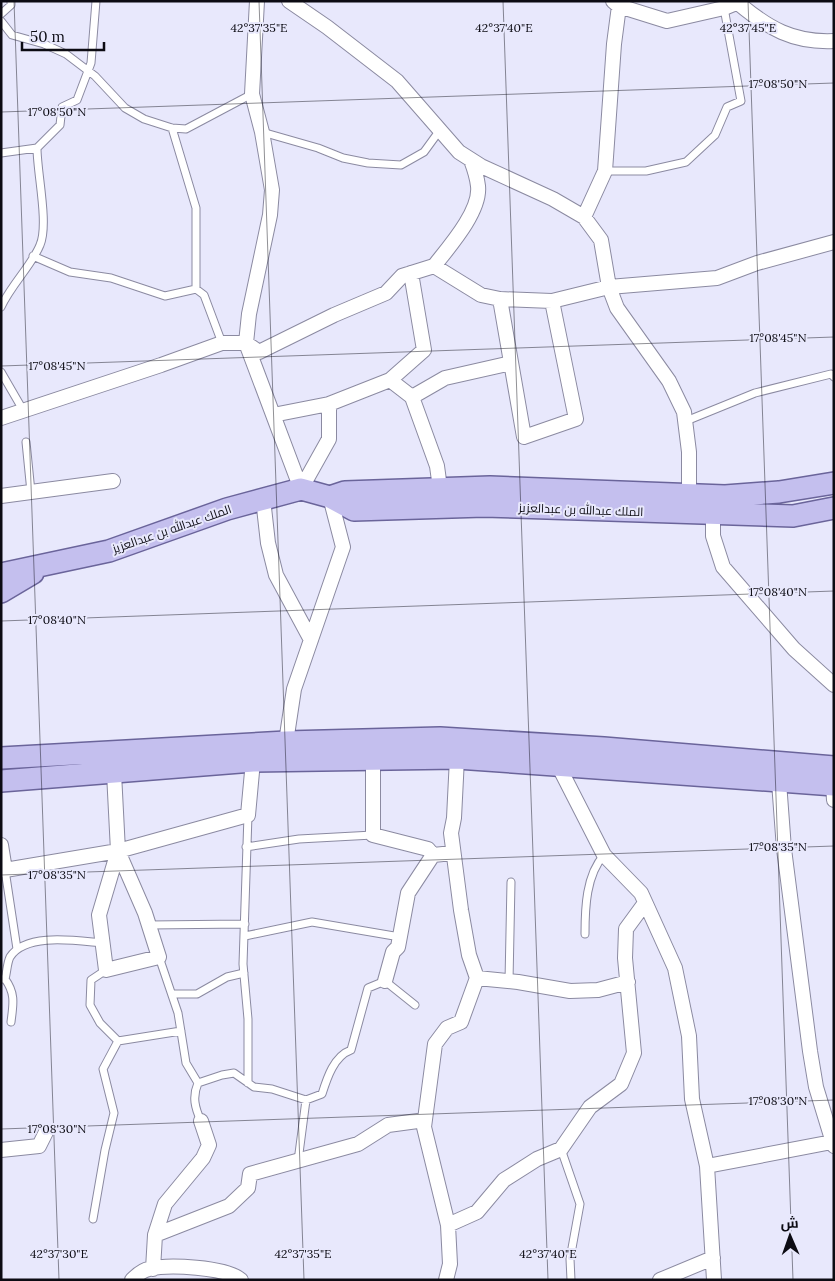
<svg xmlns="http://www.w3.org/2000/svg" width="835" height="1281" font-family="Lora,Cairo,serif">
<style>
.lines{fill:none;stroke-linecap:round;stroke-linejoin:round}
.lane-casing{stroke:#8b8aa1;stroke-width:9}
.street-casing{stroke:#8b8aa1;stroke-width:16}
.primary-casing{stroke:#6a649a;stroke-width:24}
.lane{stroke:#fff;stroke-width:7}
.street{stroke:#fff;stroke-width:14}
.primary{stroke:#c4bfee;stroke-width:21}
.ticks{fill:none;stroke:#0c0b13;stroke-width:1;stroke-opacity:0.45}
.labels{text-anchor:middle;stroke-width:4;stroke-linejoin:round;paint-order:stroke}
.street-label{font-size:12px;fill:#0c0b13;stroke:#e8e8fc}
.ticks-label{font-size:12px;text-anchor:middle;fill:#0c0b13;stroke:#e8e8fc;stroke-width:4;stroke-linejoin:round;paint-order:stroke}
</style>
<rect width="100%" height="100%" fill="#e8e8fc"/>
<g class="lines">
<g class="lane-casing">
<path id="lane" d="M1,14L11,5V1
M1,21L12,35L44,44L66,54L95,76L125,108L144,119L172,128L186,129L252,94
M172,128L196,208V289L204,295L222,343
M262,132L318,148L343,158L368,163L401,165L424,152L440,130
M1,153L37,148
M605,171H646L686,162L715,135L727,107L741,101L724,8
M33,256L70,272L111,278L165,296L196,289
M1,307C11,285 32,265 40,245C49,224 37,173 37,148L60,125L62,107L77,100L91,63L96,1
M1,372L23,410
M686,421L755,393L831,374L834,377
M26,442L31,492
M248,815L243,964L248,1019V1083
M246,847L299,839L373,835
M5,870L17,949
M149,925L245,924
M585,934C585,908 586,875 604,855
M245,936L312,922L400,937
M159,957L178,1013L186,1063L198,1083
M1,979H5C7,972 7,963 10,957C26,932 78,941 102,943
M5,979C16,994 13,1005 11,1022
M509,981L511,882
M173,994H197L227,977L244,973
M118,1041L181,1031
M306,1100L322,1094C327,1078 334,1056 351,1050L368,988L385,981L415,1005
M201,1121C195,1108 192,1097 198,1083L222,1075L234,1073L254,1087L272,1089L306,1100L298,1161
M561,1149L580,1204L570,1259L571,1280
M93,1219L105,1150L114,1113L103,1069L118,1041L100,1023L90,1005L91,980L106,970"/>
</g>
<g class="street-casing">
<path id="street" d="M257,1L252,94L262,132L272,190L270,215L249,314L246,343L301,489
M289,1L327,27L397,81L459,152L481,166L553,199L584,217L601,240L609,287L617,308L669,381L684,412L689,452V493
M613,1L619,6L667,21L724,8L741,1
M738,3C768,28 793,43 834,41
M471,160C474,168 477,177 478,186C481,211 449,247 434,266L481,295L500,299L552,301L609,287L717,278L757,263L834,242
M584,217L605,171L614,44L619,6
M500,299L524,437L576,419L552,301
M390,380L412,397
M273,415L329,404
M1,418L161,365L222,343H246L259,352L334,315L386,293L402,276L434,266
M440,488L437,466L412,397L445,378L511,363
M301,489L329,439V404L390,380L424,350L411,273
M1,496L113,481
M263,499L268,543L276,575L311,640
M713,514V536L723,567L794,649L834,685
M286,742L294,689L343,547L330,497
M457,758L454,818L451,833L461,910L469,955L477,978
M373,759V835L428,849L433,855
M558,765L604,855L641,893L675,968L689,1036L692,1099L707,1166L714,1280
M114,773L118,851L99,915L106,970L159,957L145,913L118,851L248,815L253,761
M779,782L784,849L810,1051L816,1087L834,1146
M833,785L834,800
M1,845L5,870L118,851
M385,981L393,952L398,947L408,893L433,855L453,853
M1,1150L39,1146L46,1132
M707,1166L832,1142
M448,1225L424,1127L435,1044L447,1028L461,1022L477,978L518,982L570,991L598,990L628,982
M155,1235L165,1204L203,1158L209,1145L201,1121
M153,1269L155,1235L229,1206L248,1188L250,1174L358,1144L388,1125L425,1120
M132,1280C137,1275 143,1270 149,1269C168,1264 226,1267 241,1280
M446,1280L450,1264L448,1225L477,1212L504,1180L537,1159L561,1149L590,1107L621,1084L634,1053L625,958L626,929L645,903
M660,1280L713,1258"/>
</g>
<g class="primary-casing">
<path id="primary" d="M330,497L345,492L490,487L725,496L779,492L834,483
M1,574L109,551L227,509L301,489L330,497L354,510L484,506L793,516L834,508
M1,592L33,573
M1,758L286,742L440,738L604,748L834,767
M1,781L253,761L457,758L834,785"/>
</g>
<use href="#lane" class="lane"/>
<use href="#street" class="street"/>
<use href="#primary" class="primary"/>
</g>
<path class="ticks" d="M14,1L59,1280M259,1L304,1280M503,1L548,1280M748,1L793,1280M1,112L834,83M1,366L834,337M1,621L834,591M1,875L834,846M1,1129L834,1100"/>
<g class="labels">
<g class="street-label">
<text transform="translate(581 510) rotate(2)" y="4">الملك عبدالله بن عبدالعزيز</text>
<text transform="translate(172 529) rotate(-19)" y="4">الملك عبدالله بن عبدالعزيز</text>
</g>
</g>
<g class="ticks-label">
<text x="259" y="32">42°37'35"E</text>
<text x="504" y="32">42°37'40"E</text>
<text x="748" y="32">42°37'45"E</text>
<text x="778" y="88">17°08'50"N</text>
<text x="57" y="116">17°08'50"N</text>
<text x="778" y="342">17°08'45"N</text>
<text x="57" y="370">17°08'45"N</text>
<text x="778" y="596">17°08'40"N</text>
<text x="57" y="624">17°08'40"N</text>
<text x="778" y="851">17°08'35"N</text>
<text x="57" y="879">17°08'35"N</text>
<text x="778" y="1105">17°08'30"N</text>
<text x="57" y="1133">17°08'30"N</text>
<text x="59" y="1258">42°37'30"E</text>
<text x="303" y="1258">42°37'35"E</text>
<text x="548" y="1258">42°37'40"E</text>
</g>
<rect width="835" height="1281" fill="none" stroke="#0c0b13" stroke-width="5"/>
<g transform="translate(790 1236) rotate(358)" stroke="#e8e8fc" stroke-width="4" paint-order="stroke">
<path d="M0-4L9 19L0 12L-9 19Z" fill="#0c0b13"/>
<text y="-8" font-size="14" font-weight="bold" text-anchor="middle" fill="#0c0b13">ش</text>
</g>
<path d="M22 42v8h82v-8" fill="none" stroke="#0c0b13" stroke-width="2.5"/>
<text x="30" y="42" font-size="15" fill="#0c0b13" stroke="#e8e8fc" stroke-width="4" paint-order="stroke">50 m</text>
</svg>
